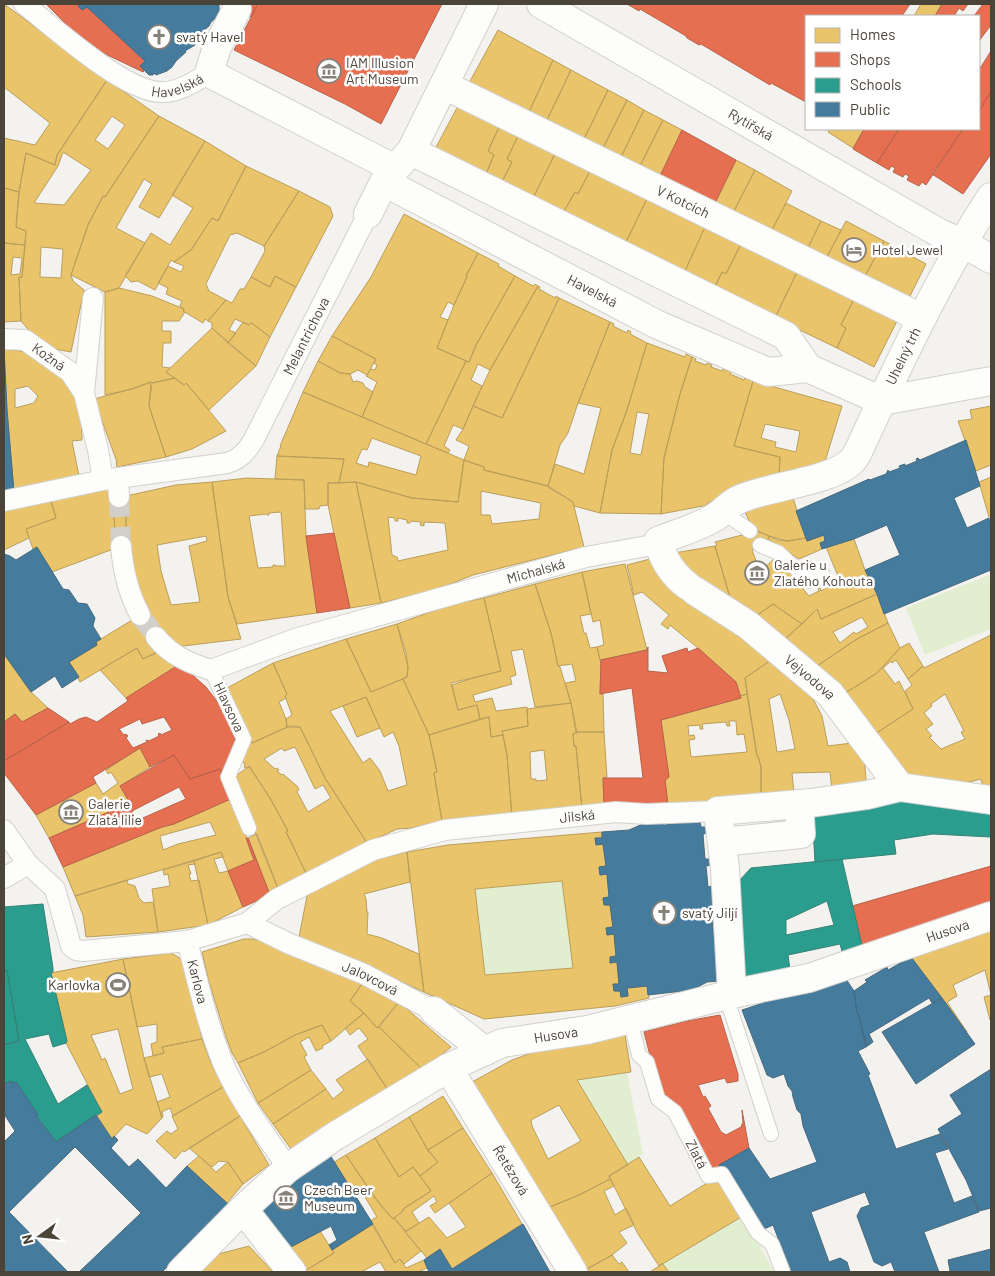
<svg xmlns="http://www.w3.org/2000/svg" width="995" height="1276" font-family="Barlow,sans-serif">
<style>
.green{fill:#e1eecf}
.homes{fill:#e9c46a;stroke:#ba9e5b;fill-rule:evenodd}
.shops{fill:#e76f51;stroke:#b8624a;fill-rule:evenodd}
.schools{fill:#2a9d8f;stroke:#348275;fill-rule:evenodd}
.public{fill:#457b9d;stroke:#476a7f}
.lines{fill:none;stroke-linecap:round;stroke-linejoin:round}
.pedestrian-tunnel{stroke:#d2cfca;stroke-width:20;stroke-dasharray:20 10;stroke-linecap:butt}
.service-casing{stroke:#d2d0cb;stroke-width:16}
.pedestrian-casing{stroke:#d2d0cb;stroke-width:22}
.minor-casing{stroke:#d2d0cb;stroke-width:30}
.service{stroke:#fdfdfc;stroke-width:14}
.pedestrian{stroke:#fdfdfc;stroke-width:20}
.minor{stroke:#fdfdfc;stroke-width:28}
.labels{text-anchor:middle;stroke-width:5;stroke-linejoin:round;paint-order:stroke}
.poi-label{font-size:14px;fill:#4b4439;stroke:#fff;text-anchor:start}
.street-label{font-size:14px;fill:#4b4439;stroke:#fff}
</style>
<rect width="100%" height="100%" fill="#f4f2ee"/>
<path class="green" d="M989,575L991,580V629L925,655L906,608Z
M562,881L573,968L485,975L475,889Z
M627,1073L643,1154L628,1165L577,1080Z
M743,1216L774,1272H669L662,1263Z"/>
<path class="homes" d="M4,4L107,80L57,155L55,165L26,153L19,192L4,188V138L35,145L50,123L4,87Z
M921,4H942L935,16H914Z
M498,30L553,60L529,112L469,83Z
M553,60L571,70L547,120L529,112Z
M571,70L608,90L584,139L547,120Z
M107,80L159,116L105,197L103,196L88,225L71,275L73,281L84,290L71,352L43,347L21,321L19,277H22L26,231L16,227L19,192L26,153L55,165L57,155ZM112,116L125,125L108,149L95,140ZM63,152L91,170L64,205L34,203L58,166ZM41,247L63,249L61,278L40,277Z
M608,90L627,100L603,148L584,139Z
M627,100L644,110L621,157L603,148Z
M458,106L499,127L488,151L494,155L486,174L435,149Z
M644,110L663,120L640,166L621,157Z
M159,116L205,141L159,218L139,207L152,184L144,179L116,228L145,243L119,288L105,292L71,275L88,225L103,196L105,197Z
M663,120L682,130L660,176L640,166Z
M499,127L518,136L507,159L512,162L502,182L486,174L494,155L488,151Z
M830,129H864L853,148L828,132Z
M518,136L555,154L533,198L502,182L512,162L507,159Z
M205,141L246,166L218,221L212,218L191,250L174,262L171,260L155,290L138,281L131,282L125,276L151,233L170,245L193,208L172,195Z
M555,154L590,171L578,194L575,192L563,213L533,198Z
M736,160L755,170L734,211L715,203Z
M246,166L299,191L264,246L237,233L230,235L206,284L209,291L226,300L208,321L205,319L203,323L183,311L184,309L180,306L182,301L166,294L168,288L158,283L168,266L181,272L184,266L174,262L191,250L212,218L218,221Z
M755,170L792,191L772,230L734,211Z
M590,171L647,199L625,244L563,213L575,192L578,194Z
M4,188L19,192L16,227L26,231L25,245L4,243Z
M299,191L330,207L333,216L296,287L275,276L270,287L251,277L265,251L264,246Z
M647,199L705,227L685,271L625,244Z
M786,203L821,221L808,248L772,230Z
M404,214L478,253L466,276L467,277L454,305L448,302L440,317L448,320L437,348L466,361L426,444L362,417L377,382L366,376L371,369L375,370L377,365L374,363L376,359L332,336L371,277Z
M821,221L841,230L827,257L808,248Z
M846,221L884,241L865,276L827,257Z
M705,227L741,244L726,274L722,272L715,286L685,271Z
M884,241L926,264L909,298L865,276Z
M4,243L25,245L22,277H19L21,321L4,322ZM13,257L22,258L20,274L11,275Z
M741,244L797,272L775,318L715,288L722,272L726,274Z
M478,253L499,264L498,266L515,276L476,345L469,362L437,348L454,305L467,277L466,276Z
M797,272L854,299L841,325L846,328L837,348L775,318Z
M275,276L296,287L270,337L253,324L251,323L249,325L235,319L229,330L236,333L228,343L212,328V323L208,321L226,300L232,303L240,289H244L251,277L270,287Z
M515,276L533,286L535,284L538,286L490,370L478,364L471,380L482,386L463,429L453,425L444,446L450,450L448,453L426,444L466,361L469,362L476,345Z
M538,286L540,287L539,289L555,298L556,296L559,298L502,418L473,406L490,370Z
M119,288L152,296L184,309L183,311L185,312L179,321H162V331H171V343H163L162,367L170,368L166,372L175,378L152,383L151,382L132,389L105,395V292Z
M559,298L610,322L578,403L568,433L560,445L548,486L484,470V467L464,460L469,446L456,440L463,429L473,406L502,418Z
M854,299L897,321L874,367L837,348L846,328L841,325Z
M243,322L249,325L251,323L253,324L270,337L256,366L228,343Z
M610,322L614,324L613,326L627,333L628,330L631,332L630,334L647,343L627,410L612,450L600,513L574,506L573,502L548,487L555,464L584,474L601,408L578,403Z
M212,328L256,366L209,410L186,383L184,385L166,372Z
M332,336L376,359L367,375L358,370L350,374L340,373L318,361Z
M647,343L685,357L686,354L692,357L680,394L664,458L661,514L600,513L612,450L627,410ZM637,412L649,414L641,455L630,453Z
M4,349L29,352L63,379L69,385L81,411L82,440L72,441L79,476L14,492L7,410ZM28,386L38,396L34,403L15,408V389Z
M692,357L696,359L695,361L706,365L707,363L712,365L711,367L722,371L723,369L731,372L730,374L744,380L745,378L753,381L734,446L780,457L779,477L707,503L708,505L661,514L664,458L680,394Z
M318,361L340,373L350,374L353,382L357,381L363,383L365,387L373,392L362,417L303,392Z
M175,378L184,385L186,383L226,431L192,449L166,457L149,406L152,383Z
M753,381L842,406L823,468L779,477L780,457L734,446ZM765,424L800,431L796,452L775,447L776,442L761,438Z
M151,382L149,406L166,457L117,467L116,462H117L94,399L132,389Z
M303,392L464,460L458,502L412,498L356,482L339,483L344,459L277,456L281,446H280ZM372,438L421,456L416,475L369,462L368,467L356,463L362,449L367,450Z
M991,406V465L976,471L958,421L972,419L970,410Z
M277,456L344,459L339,483H328V505L320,506L319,509H305L304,480L275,479Z
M464,460L484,467V470L548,486L573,502L584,547L473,575L438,589L381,603L356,482L412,498L458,502ZM481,491L541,503L539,519L492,524L490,515H481ZM388,517L395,518V521H398V518L407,520V523H410L411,521L421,522L420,525L424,526V522L445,523L448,550L398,561L397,557L392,555Z
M991,477V516L989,517L979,482Z
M247,478L304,480L306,536L317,613L237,624L228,597L212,482ZM281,512L285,566H276L275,565H273V567L258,568L249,516L266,514L267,515H269V513Z
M212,482L228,597L241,639L175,647L142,605L126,544V496L176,485ZM206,536L207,541L189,546L200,602L171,605L161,571L157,545Z
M356,482L381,603L350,608L328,505V483Z
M110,487L113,498L116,548L52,572L37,547L33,549L26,529L56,518L50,498Z
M791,492L806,538L787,541L778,540L753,529L742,506Z
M126,496V544L116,548L113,498Z
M50,498L56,518L26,529L29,538L4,550V507Z
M753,529L769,536L768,539L752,550L760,572L776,557L809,596L819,591L818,589L820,588L821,591L832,585L831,582H832L834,584L840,581L826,547L854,539L865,570L877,594L821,619L817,609L802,624L773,604L752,619L731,601L715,546L717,545L715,542L746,534Z
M824,535L825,541L820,543L822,549L799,559L768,539L769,536L787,541L806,538L807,541Z
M715,546L731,601L681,575L674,553Z
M650,559L771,660L745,678L747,694L740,696L736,682L698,648L670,625L668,629L661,624L669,615L642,592L634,595L627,565Z
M625,564L647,650L600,660L597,647L604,645L600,620L593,622L582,572Z
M582,572L591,614L580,616L584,633H586L590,648L597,647L600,660H601L600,694H603L604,732H576L571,703L565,683L576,681L572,664L558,666L551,633L535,584Z
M535,584L551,633L558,666L560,667L571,703L535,707L523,649L511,651L516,675L510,677L512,684L473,695L475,702L492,698L496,711L527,707L528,726L502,731L503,735L491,737L489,717L480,719L477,705L458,710L452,685L473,678L501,671L484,598Z
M877,594L888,623L857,639L811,670L784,640L817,609L821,619ZM862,617L868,627L856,634L854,632L840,643L833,632Z
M484,598L501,671L451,683L458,710L477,705L480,719L429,735L403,679L407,677L408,667L397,624L450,605Z
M773,604L802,624L784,640L752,619Z
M147,611L163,632L148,641L155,653L143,659L137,648L80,682L78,678L79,677L69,662L97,645L96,642Z
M888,623L900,648L877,673L839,697L811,670L857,639Z
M397,624L406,653L408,667L407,677L371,692L346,639Z
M991,635V791H984L981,779L961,784L921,781L898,770L872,736L913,709L905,691L912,685L908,679L923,666L924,668ZM945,694L964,731L961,732L965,739L941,749L929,737L932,736L926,729L933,724L924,713L932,706L931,704Z
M346,639L371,692L403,679L429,735L437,772L434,773L442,821L411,828L397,829L367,843L325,778L300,727H287L286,719L292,715L285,696L287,694L273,663ZM366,697L384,737L393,732L399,746L407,785L388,791L380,771L370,758L363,763L330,711Z
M909,643L923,666L908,679L896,660L892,663L891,661L883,668L895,684L899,681L913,709L872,736L839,697L877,673L900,648Z
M137,648L143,659L159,652L180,664L126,698L100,670Z
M4,654L31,692L48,708L22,722L15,714L4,722Z
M771,660L804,682L822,716L828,746L860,742L863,749L867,788L761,800V767L758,756H757L745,678ZM780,694L789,720L795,749L777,752L769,699ZM830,772L832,790L794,793L792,773Z
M273,663L287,694L285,696L286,698L279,702L286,719L287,727L252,743L227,688Z
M747,694L757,756H758L761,767V800L668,805L665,780L669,777L661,720L741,698L740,696ZM729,721H736L737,735L744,734L747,752L691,757L689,740L695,739L694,735L689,736L688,726L700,725V729H703L702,724L726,722L727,726H730Z
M366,697L380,728L357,737L343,706Z
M571,703L577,733L573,734L574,746H576L582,809L512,817L507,755L502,731L528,726L527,709ZM544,750L547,780L536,781V779H531L530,752Z
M489,717L491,737L503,735L507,755L512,818L442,821L434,773L437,772L429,735Z
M290,726L300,727L325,778L367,843L308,877L286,832L288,831L270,798L249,766L248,768L244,767L245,765L242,760L250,740L252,743ZM295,747L315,789L323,785L331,798L308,812L297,792L299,789L297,786L283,774L282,775L277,771L279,770L277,768L275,769L264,759L282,748L284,751Z
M576,732H604L607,777L603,778L604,805L582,809L576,746H574L573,734Z
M140,748L150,767L120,786L130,803L49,838L36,815L96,783L103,794L118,783L111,772L108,774L106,770Z
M249,766L270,798L288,831L286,832L308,877L279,891L233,778Z
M233,798L254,860L228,871L221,852L75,896L63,867L162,827L174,824ZM210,822L216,835L178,844L163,850L160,836Z
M602,832V838H595L596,845L603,844L606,866L599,867L600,875L607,874L609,897L603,898L604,905H610L613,927L606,928L607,935L614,934L616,956L610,957V963L617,962L619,984H613L614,991H620L621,997L628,996L627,988L647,986L649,998L615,1006L484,1019L424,992L407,852L448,845ZM562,881L573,968L485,975L475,889Z
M257,834L279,891L270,895L248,838Z
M221,852L223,857L214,859L219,873L228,871L243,907L208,925L194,861Z
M407,852L410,882L364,894L366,899L367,912H368L367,934L382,938L419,954L424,992L363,965L298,942L308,891L374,860Z
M194,861L195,864L188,865L191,874H189L191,881L199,880L208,925L158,932L152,889L170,886L168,874L164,875L163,870Z
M127,880L128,884L135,886L139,898L144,903L153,902L158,932L86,937L83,915L75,896Z
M991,924V1019L990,1020L984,997L991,995L985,970L953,985L957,996L947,1002L967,1032L911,957Z
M244,939H252L267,942L364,981L350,1001L364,1013L331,1041L322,1025L295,1035L266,1051L238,1063L232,1053L226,1037L209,982L202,952Z
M171,953L178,957L186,964L202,1039L162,1047L164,1053L153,1056L151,1044L157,1042V1024L137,1027L123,959Z
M123,959L144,1058L162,1118L147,1134L126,1124L112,1139L96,1115L102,1112L66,1043L67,1041L51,973ZM118,1029L133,1089L120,1094L105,1058L102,1060L91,1035Z
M364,981L399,1002L377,1028L364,1013L350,1001Z
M399,1002L451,1047L423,1070L379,1027Z
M364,1013L377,1028L379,1027L423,1070L390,1093L358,1046L368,1039L359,1028L350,1035L345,1028Z
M322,1025L331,1041L322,1046L323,1048L316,1051L309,1037L300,1042L307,1055L304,1057L311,1070L258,1103L238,1063L266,1051L295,1035Z
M625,1035L631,1072L577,1080L628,1165L609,1176L610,1179L579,1195L545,1209L472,1082L512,1060L543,1049ZM559,1105L581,1141L548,1159L532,1126L531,1120Z
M202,1039L211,1063L223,1087L173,1116L170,1108L162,1112L163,1116L162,1118L157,1102L170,1097L162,1074L149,1077L144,1058L164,1053L162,1047Z
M368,1059L390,1093L318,1132L291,1149L273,1124L326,1089L333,1099L344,1090L336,1080Z
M311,1070L326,1089L273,1124L258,1103Z
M223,1087L240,1116L184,1152L183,1150L175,1159L156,1141L167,1131L171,1134L178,1129L172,1116Z
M443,1096L463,1128L428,1150L429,1152L409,1117Z
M240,1116L269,1165L243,1184L228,1162L219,1161L212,1167L189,1148Z
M409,1117L429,1152L438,1162L420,1176L413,1167L399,1177L375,1138Z
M463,1128L492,1173L435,1213L430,1206L437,1202L434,1196L412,1212L419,1223L406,1231L394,1218L403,1211V1209L431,1191L420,1176L438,1162L428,1150Z
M375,1138L399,1177L413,1167L431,1191L403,1209V1211L393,1219L374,1197L346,1155Z
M346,1155L381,1206L393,1219L394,1218L421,1251L404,1264L400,1259L395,1263L370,1221L377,1217L365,1197L356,1185L350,1188L334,1162Z
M199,1156L216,1172L228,1162L243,1184L227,1203L187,1166Z
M639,1157L670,1206L715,1178L719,1179L743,1216L659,1266L638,1234L609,1176Z
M492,1173L522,1224L452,1269L440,1249L427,1258L405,1232L429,1217L447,1238L466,1227L449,1203Z
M610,1179L614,1186L604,1191L615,1215L626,1208L634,1225L619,1232L627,1243L612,1255L582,1272L545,1209L579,1195Z
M373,1224L395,1263L400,1259L406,1268L424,1260L427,1268L418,1272H386L380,1262L361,1272H306L305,1271L334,1253L332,1250Z
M320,1231L334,1253L305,1271L287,1249Z
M249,1246L273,1272H196L211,1256Z
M612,1255L619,1264L622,1262L629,1272H581Z
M662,1263L669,1272H650L659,1266Z"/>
<path class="shops" d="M46,4H78L79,7L82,10L87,7L145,61L140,66L144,71L143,72L97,50L83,41Z
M225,4H258L251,17Z
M258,4H442L381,124L345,104L234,50Z
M627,4H910L902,16H806V102L771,83L770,85L701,44L699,45L687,38L686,36L640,9L639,11Z
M942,4H968L963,11L959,8L954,16H935Z
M983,4H991V25L979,41V16H974Z
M991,51V91L979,111V70Z
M991,91V154L963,194L932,174L963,129H979V111Z
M864,129H899L877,163L853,149Z
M899,129H963L926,185L922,182L919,186L907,180L909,176L905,174L903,177L893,172L895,168L891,166L889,170L877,163Z
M682,130L736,160L715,203L660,176Z
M334,533L350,608L317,613L306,536Z
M648,647V671L668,673L662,656L687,648L688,652L698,648L736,682L741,698L661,720L669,777L665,780L668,805H604L603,778H643L632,688L600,694L601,660L647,650Z
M180,664L206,687L223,709L234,732L235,739L232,757L226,770L222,774L220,769L190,779L174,755L150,767L140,748L93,777L96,783L36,815L4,773V761L69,722L70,724L79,719L86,717L97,722L128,701L126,698ZM164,717L172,730L161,735L160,733L158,734L159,736L149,741L146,740L147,742L133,748L126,738L128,736L126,734L124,735L119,729L140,719L142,724Z
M48,708L69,722L4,761V722L15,714L22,722Z
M174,755L190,779L220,769L233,798L174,824L162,827L63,867L49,838L130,803L120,786ZM179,787L186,799L136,821L132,811Z
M246,838H248L270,895L243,907L228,871L254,860Z
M991,866V903L863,950L852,906Z
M720,1015L738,1074V1081L727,1083L725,1078L698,1085L703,1097L705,1096L711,1106L708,1108L721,1132L726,1135L741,1127L743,1122L742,1110L749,1148L719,1165L721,1167L710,1173L675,1102L666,1098L661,1099L644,1032L687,1021Z"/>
<path class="schools" d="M906,800L991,808V837L933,834L894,840L896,854L815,862L812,810Z
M842,859L863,950L843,955L840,944L788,955L790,970L745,976L739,971L738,882L751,868ZM827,901L834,925L786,935V920Z
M43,904L53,968V972L51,973L67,1041L66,1043L53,1047L49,1034L25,1039L58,1104L87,1085L102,1112L56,1142L36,1116L38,1115L16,1082L13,1084L12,1081L4,1084V1045L19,1041L7,970L5,971L4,966V907Z
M4,966L5,971L7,970L19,1041L4,1045Z"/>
<path class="public" d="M78,4H219V13L216,18L211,22L209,26L201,33L195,45L185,51L186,52L176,61L172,67L167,71L156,75L154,73L153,75H149L140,66L145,61L87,7L82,10L79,7Z
M4,349L7,410L14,492L4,494Z
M966,440L980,486L954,498L967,528L989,518L991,530V570L884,614L877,594L865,570L900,555L887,525L854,539L822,549L820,543L825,541L824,535L807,541L796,511L869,479L870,480L886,474L888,470L889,472L900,468L899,466L905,464V466L917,461L916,459L918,458L920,460Z
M37,547L63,589L69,590L78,603L87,604L95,618L93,626L101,639L96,642L97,645L69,662L79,677L62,688L55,676L31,692L4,654V554L10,556L16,560Z
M700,821L701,827H708V833L703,834L705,859H711L713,865L706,866L708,887L714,886L718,921H712L715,944H721L722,950H715L719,981L707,982L692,990L648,995L647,986L627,988L628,996L621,997L620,991H614L613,984H619L617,962L610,963V957L616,956L614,934L607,935L606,928L613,927L610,905H604L603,898L609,897L607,874L600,875L599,867L606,866L603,844L596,845L595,838H602V832L629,830L645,823L656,822L664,825Z
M911,957L942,998L932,1003L929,998L869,1034L873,1042L866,1047L858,1013H857L854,991L867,982L865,980L887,967L888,970Z
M844,976L854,991L857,1013H858L866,1043V1047L858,1051L870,1074L868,1075L896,1149L940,1134L948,1149L935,1153L954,1203L972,1196L979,1212L924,1232L939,1272H895L891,1262L882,1266L874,1262L857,1216L861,1208L870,1205L865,1192L811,1212L829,1262L840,1258L847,1262L850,1272H791L773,1225L762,1230L719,1165L749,1148L770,1179L817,1162L803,1126L801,1114L797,1110L793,1097L792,1091L788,1086L784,1074L773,1078L767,1075L742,1010Z
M942,998L975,1044L916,1084L882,1032Z
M991,1069V1208L979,1211L966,1180L938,1129L962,1114L950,1095Z
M12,1081L13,1084L16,1082L38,1115L36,1116L56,1142L96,1115L112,1139L114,1136L118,1140L111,1148L129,1167L138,1159L166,1188L187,1166L229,1205L162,1272H79L141,1213L75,1147L9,1212L68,1272H4V1142L15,1131L4,1114V1084Z
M330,1155L373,1224L332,1250L329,1245L337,1240L331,1226L287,1249L259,1210L293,1182Z
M523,1224L550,1272H429L424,1260L440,1249L452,1269Z
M991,1249V1272H947L950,1271L948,1260Z"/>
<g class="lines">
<path class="pedestrian-tunnel" d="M119,497L121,546
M140,615L156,637"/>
<g class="service-casing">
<g id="service">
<path d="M723,512L750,531"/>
<path d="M760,545L779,553L809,581L823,575"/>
<path d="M211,670L244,739L228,777L249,828"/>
<path d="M726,996L771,1134"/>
<path id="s1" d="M630,1019L639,1055L647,1062L658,1099L675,1112L708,1176L722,1174L758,1233L772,1244L783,1272"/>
</g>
</g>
<g class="pedestrian-casing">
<g id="pedestrian">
<path id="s2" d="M24,4C53,27 124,91 160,92C178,93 194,82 209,73"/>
<path id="s3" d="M4,339L25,340L70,372L84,393L98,450L103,480"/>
<path d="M84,393L93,298"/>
<path d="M118,478L119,497"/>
<path id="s4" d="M4,501L103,480L227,463C240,460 248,450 254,439L368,214"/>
<path d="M121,546C123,571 128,593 140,615"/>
<path id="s5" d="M156,637C170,655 189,663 211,670L295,639L586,557L647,546L658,541"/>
<path id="s6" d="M4,830L28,864L55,889L71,946L76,950L83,951L187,941L247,923L277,899L373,850L445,830L616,812L646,814L718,811"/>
<path d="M4,878L28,864"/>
<path id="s7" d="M247,923L290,944L364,974L434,1011"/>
<path id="s8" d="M187,941C198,982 207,1024 223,1063C239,1100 265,1134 288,1168"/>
</g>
</g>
<g class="minor-casing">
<g id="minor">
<path id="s9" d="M541,4L941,234L963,243L991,259"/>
<path d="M237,9L217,47L209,73L395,169"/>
<path id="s10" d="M444,85L903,309L921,319"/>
<path d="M411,151L786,336L808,368"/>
<path id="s11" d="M384,182L656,324L768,372L808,368L882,401"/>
<path d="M368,214L384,182L411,151L484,4"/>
<path d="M882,401L991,381"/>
<path id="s12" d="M688,586C673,575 663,559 658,541C677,533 698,528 715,517C724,512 730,503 740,499C769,486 831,482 852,461C854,459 856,455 858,452C898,365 939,277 991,197"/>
<path id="s13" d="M695,591L748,625L830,694L900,787"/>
<path d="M722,842L801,834L799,804"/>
<path d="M732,994L725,869L718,811L811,803L867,795L900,787L991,800"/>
<path d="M434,1011L485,1051"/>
<path id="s14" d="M448,1068L573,1272"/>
<path d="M243,1209L292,1272"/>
<path id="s15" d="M181,1272L243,1209L288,1168L335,1136L448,1068L485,1051L502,1043L587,1030L732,994L809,978L991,916"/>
</g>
</g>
<use href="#service" class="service"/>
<use href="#pedestrian" class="pedestrian"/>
<use href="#minor" class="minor"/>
</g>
<defs>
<g id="church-ring" transform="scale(1.25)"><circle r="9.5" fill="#fff" stroke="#868178" stroke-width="1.5"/><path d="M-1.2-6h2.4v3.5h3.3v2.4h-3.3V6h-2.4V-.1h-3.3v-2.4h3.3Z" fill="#868178"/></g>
<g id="museum-ring" transform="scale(1.25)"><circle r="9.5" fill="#fff" stroke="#868178" stroke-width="1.5"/><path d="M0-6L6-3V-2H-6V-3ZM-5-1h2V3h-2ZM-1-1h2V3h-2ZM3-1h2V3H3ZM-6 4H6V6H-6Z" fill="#868178"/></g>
<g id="hotel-ring" transform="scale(1.25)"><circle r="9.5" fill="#fff" stroke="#868178" stroke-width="1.5"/><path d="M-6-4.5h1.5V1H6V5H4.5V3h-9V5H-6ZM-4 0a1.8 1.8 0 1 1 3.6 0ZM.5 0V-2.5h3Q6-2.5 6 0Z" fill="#868178"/></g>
<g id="stadium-ring" transform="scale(1.25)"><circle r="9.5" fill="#fff" stroke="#868178" stroke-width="1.5"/><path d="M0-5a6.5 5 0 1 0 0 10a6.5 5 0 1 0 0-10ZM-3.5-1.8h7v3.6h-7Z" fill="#868178"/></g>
</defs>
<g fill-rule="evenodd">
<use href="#church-ring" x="159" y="37"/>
<use href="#museum-ring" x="329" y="71"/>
<use href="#hotel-ring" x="854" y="250"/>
<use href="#museum-ring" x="757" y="573"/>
<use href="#museum-ring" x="71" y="812"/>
<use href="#church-ring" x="664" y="913"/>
<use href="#stadium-ring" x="118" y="985"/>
<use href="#museum-ring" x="286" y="1198"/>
</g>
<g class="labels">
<g class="poi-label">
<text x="176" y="42">svatý Havel</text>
<text x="346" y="68">IAM Illusion<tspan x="346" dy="16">Art Museum</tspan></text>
<text x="872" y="255">Hotel Jewel</text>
<text x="774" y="570">Galerie u<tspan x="774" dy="16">Zlatého Kohouta</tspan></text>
<text x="88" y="809">Galerie<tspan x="88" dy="16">Zlatá lilie</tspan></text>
<text x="682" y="918">svatý Jiljí</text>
<text x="100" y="990" text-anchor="end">Karlovka</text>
<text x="304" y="1195">Czech Beer<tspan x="304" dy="16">Museum</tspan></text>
</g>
<g class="street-label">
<text dy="5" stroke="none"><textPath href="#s2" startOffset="182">Havelská</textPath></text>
<text dy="5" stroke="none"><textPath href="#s9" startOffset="242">Rytířská</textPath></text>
<text dy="5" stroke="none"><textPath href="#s10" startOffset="266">V Kotcích</textPath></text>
<text dy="5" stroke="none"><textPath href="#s11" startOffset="235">Havelská</textPath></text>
<text dy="5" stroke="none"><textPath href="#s4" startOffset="379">Melantrichova</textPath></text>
<text dy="5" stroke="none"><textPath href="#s12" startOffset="384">Uhelný trh</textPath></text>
<text dy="5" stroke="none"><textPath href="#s3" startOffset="50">Kožná</textPath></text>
<text dy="5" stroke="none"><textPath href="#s5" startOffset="405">Michalská</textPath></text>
<text dy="5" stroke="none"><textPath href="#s13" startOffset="144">Vejvodova</textPath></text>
<text transform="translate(229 707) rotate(65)" y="5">Hlavsova</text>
<text dy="5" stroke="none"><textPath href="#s6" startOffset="672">Jilská</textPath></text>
<text dy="5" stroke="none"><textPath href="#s15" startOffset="858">Husova</textPath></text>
<text dy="5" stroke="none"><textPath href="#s7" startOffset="135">Jalovcová</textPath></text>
<text dy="5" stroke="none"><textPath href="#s8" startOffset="42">Karlova</textPath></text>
<text dy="5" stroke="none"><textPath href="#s15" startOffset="452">Husova</textPath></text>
<text dy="5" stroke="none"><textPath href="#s1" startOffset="155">Zlatá</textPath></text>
<text dy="5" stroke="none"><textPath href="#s14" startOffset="120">Řetězová</textPath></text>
</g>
</g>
<rect width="995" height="1276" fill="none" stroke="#4b4439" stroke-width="10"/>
<rect x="805" y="15" width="175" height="115" fill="#ffffff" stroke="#b7b4b0"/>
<rect x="815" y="28" width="25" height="15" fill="#e9c46a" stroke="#b7b4b0"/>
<text x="850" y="40" font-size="15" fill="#4b4439">Homes</text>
<rect x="815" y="52" width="25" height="15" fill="#e76f51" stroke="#b7b4b0"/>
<text x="850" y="65" font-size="15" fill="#4b4439">Shops</text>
<rect x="815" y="78" width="25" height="15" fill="#2a9d8f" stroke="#b7b4b0"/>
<text x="850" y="90" font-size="15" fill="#4b4439">Schools</text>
<rect x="815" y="102" width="25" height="15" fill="#457b9d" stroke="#b7b4b0"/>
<text x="850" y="115" font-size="15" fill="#4b4439">Public</text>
<g transform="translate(40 1236) rotate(255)" stroke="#ffffff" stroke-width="4" paint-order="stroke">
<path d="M0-4L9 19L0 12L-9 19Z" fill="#4b4439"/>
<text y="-8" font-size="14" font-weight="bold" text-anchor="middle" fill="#4b4439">N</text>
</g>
</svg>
